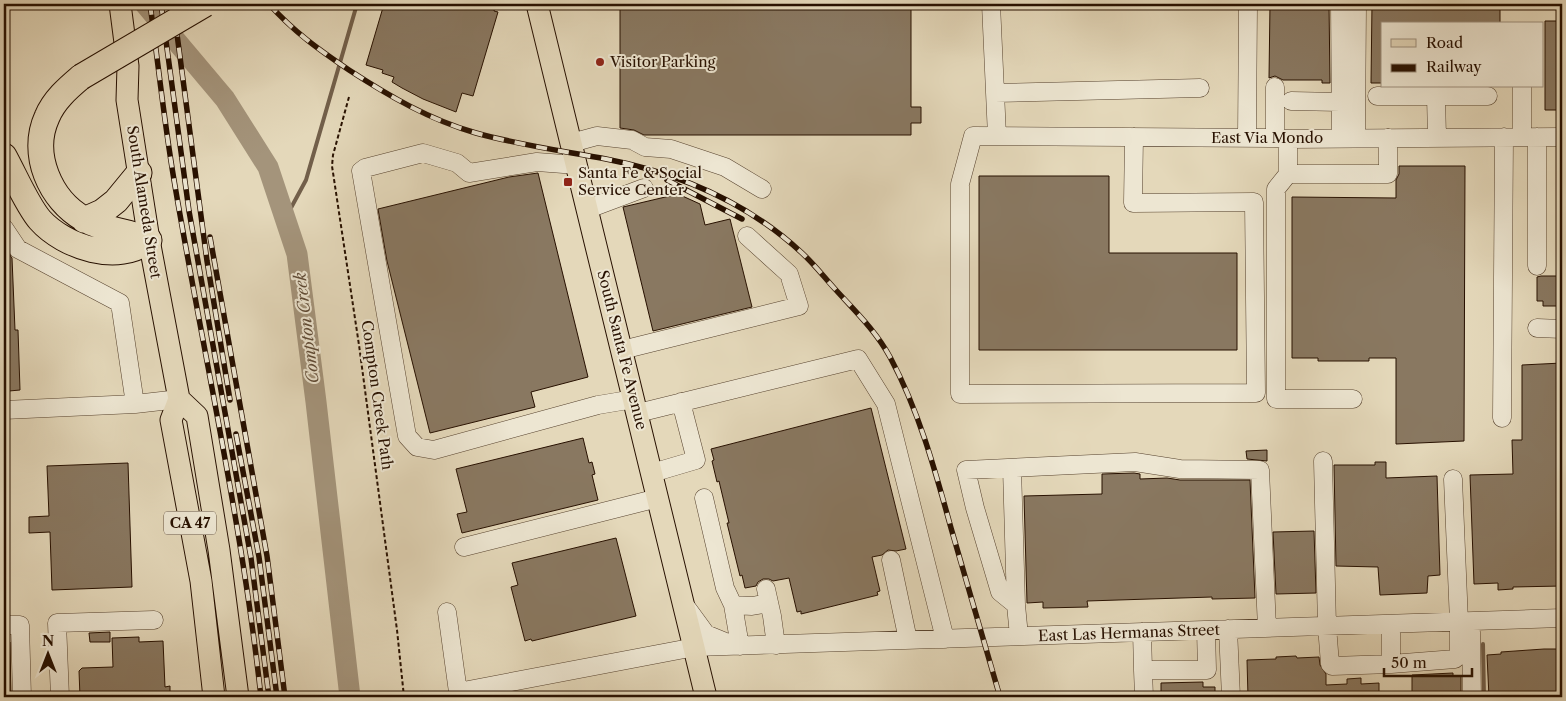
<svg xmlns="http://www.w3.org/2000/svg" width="1566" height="701" font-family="'Libre Caslon Text',serif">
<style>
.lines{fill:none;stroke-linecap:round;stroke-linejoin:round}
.stream{stroke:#725f4a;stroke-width:4}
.river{stroke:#a4947b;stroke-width:21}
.building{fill:#897861;stroke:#271000}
.minor-casing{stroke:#56422e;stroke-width:19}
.major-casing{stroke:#271000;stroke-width:23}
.highway-casing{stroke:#271000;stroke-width:27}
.path{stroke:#271000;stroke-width:2;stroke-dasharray:4 2.5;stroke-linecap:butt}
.minor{stroke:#ede6d2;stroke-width:18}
.major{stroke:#e4d8ba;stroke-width:21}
.highway{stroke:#e4d8ba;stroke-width:25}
.rail-casing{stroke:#271000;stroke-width:5.5}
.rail{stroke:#ede6d2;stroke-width:4;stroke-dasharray:11;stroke-linecap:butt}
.highway-bridge-casing{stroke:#271000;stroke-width:27;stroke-linecap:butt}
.highway-bridge{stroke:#e4d8ba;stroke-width:25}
.poi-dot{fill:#8f2418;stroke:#ede6d2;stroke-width:2}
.labels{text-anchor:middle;stroke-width:4;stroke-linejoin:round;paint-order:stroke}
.shield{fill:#ede6d2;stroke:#62503f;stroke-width:1}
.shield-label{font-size:14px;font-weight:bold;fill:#271000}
.poi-label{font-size:15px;fill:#271000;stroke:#ede6d2;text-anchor:start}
.street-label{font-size:15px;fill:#271000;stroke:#ede6d2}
.water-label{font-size:16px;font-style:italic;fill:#5f4b37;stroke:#ede6d2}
</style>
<rect width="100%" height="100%" fill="#e4d8ba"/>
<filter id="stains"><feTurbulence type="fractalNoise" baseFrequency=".004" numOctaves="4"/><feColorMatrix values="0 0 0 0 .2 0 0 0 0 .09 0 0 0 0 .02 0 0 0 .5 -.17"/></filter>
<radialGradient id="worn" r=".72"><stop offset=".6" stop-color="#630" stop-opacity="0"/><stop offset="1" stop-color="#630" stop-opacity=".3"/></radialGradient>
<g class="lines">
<path class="stream" d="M285,219L306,180L357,4
M1483,644L1484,697"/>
<path class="river" d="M145,4L225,99L268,167L297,254L316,402L350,697"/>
</g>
<path class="building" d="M384,4H490L495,5L494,11L498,12L473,96L462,93L456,112L423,99L402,88L392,82L394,77L382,73L383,70L366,65Z
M1270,4H1329L1330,83H1322V80H1283L1275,76L1269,78Z
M1372,4H1500V24H1382V83H1371Z
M620,5H911V107H921V123H911V135H644L634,130L620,128Z
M1545,21H1562V110H1545Z
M1399,166H1465L1464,441L1396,444V358H1369V361H1318V358H1292V197L1396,198V180L1399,174Z
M538,173L588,377L531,392L535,407L430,433L387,261L378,209L509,177Z
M979,176H1109V253H1237V350H979Z
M678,194L700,204L705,225L730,219L752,307L653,331L623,207Z
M4,247L12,258L15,330H18L20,390L9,391L8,387H4Z
M1541,276H1562V306H1543V301H1537V277Z
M1562,363V586L1513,587V589L1498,590V583L1474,584L1470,475L1513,474L1512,440H1522V365Z
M871,408L906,549L896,551L888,550L882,555L872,557L880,591L877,592L878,595L801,614V611L797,612L789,578L773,581L769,579H763L758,582L756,586L745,588L742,575L740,576L727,523H729L719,481L717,482L712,461L714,460L711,449Z
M583,438L589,463L592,462L595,474L592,475L598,500L462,533L457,514L467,512L456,469Z
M1267,450V461L1247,459L1246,451Z
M1375,462H1386V478L1437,476L1440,575L1428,576L1427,593L1380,595L1378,567L1336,566L1334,465H1375Z
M128,463L132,587L52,590L50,532L29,533V517L49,516L47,466Z
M1134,473L1140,474V479L1167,478L1180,480H1250L1255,598L1212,599V597L1087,601L1088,607L1043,608V602L1027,603L1024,496L1102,494V474Z
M1314,531L1316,593L1276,594L1273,532Z
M616,538L636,616L532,641L531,639L525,641L511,587L518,585L512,563Z
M110,632V642H90L89,633Z
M139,637V642L163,641L165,687L170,686V697H80L79,671L82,668L113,667L112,638Z
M4,642H10L11,697H4Z
M1544,649H1557L1559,697H1489L1487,655L1501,654V652Z
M1296,656L1297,658L1319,657L1320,665L1326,674V685L1347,684V679L1361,678V684L1379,683V697H1248L1247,660L1276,659V657Z
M1453,673V676H1461V697H1412V675Z
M1203,682V687H1215V697H1161V683Z"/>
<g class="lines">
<g class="minor-casing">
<path id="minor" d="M991,4L997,136
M1340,4L1341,138
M995,93L1200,88
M1377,96H1436L1437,138
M1436,96H1488
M1291,101L1340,102
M1134,137L1133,203L1254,202L1256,393L960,394V184L973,136L1275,138L1288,139L1562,137
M1522,137V86
M1537,137V266
M1247,138L1248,4
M1275,138V87
M1356,138L1357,4
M1288,139V174H1388V138
M571,143L597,136L632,140L645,147L671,149L725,167L762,189
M577,165L537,162L469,173L457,163L423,153L365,168L361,171L407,436L417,447L434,450L598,405L634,399
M1288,174L1276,189V399H1353
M588,209L644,188
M4,228L18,249L120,303L135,404
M1537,328L1562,329
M622,350L799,306L789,274L747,236
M4,410L135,404L179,399
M638,413L858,359L886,404L945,639
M1502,418L1504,137
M1323,461L1327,626L1330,664L1332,666L1391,664V624
M1012,468L1016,605
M652,473L696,460L681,402
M704,498L725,588L733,605L752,606L769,603
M464,547L658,498
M891,560L908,640
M766,589L772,616L776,645
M733,605L740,646
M687,608L706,634L728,643
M447,612L458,692
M4,625H20L22,697
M1228,629L1231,697
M1142,632L1143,670H1207L1206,630
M1471,632L1472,697
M1019,636L1016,605L1000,592L975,508L966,470L1135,462L1180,469L1260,470L1267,628
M1391,664L1455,659L1459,655V622L1453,479
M1143,670L1144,697
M60,697L57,623L154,620
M459,697L458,692L695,647L1562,618"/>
</g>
<g class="major-casing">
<path id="major" d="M120,4L128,66L127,100L149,240L179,399L171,420L201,581L214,697
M537,4L706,697
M179,399L197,416L219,550L238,697"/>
</g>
<g class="highway-casing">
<path id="highway" d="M4,156C14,174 27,205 40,220C64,247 119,265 149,240C128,230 104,231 84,219C50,200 30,154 47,117C54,100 68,88 81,77
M84,220L102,212L116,201L139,173"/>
</g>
<path class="path" d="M349,97L333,155L332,166L359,345L397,630L404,697"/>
<use href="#minor" class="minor"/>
<use href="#major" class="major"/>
<use href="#highway" class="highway"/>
<g class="rail-casing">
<path id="rail" d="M150,4C158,62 164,121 174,180C203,352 242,523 261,697
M161,4L189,211L251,558L269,697
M173,4L207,261L230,400
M269,4C294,32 318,49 349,70C389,96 430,120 476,133C519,145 563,151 606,159C678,173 747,202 802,253C814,264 824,277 835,289C855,311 876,331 890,357C919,411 935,470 951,528C967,584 984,641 1000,697
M667,180L742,219
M210,237L267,556L285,697
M236,434L259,557L277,697"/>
</g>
<use href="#rail" class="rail"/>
<g class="highway-bridge-casing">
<path id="highway-bridge" d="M81,77L205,4"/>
</g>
<use href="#highway-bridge" class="highway-bridge"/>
</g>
<g class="poi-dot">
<circle cx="600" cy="62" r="5"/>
<rect x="563" y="177" width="10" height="10" rx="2.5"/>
</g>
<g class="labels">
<rect class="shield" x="164" y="511.5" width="52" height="23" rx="4"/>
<g class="shield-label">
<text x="190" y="528">CA 47</text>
</g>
<g class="poi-label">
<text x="610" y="67">Visitor Parking</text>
<text x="578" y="178">Santa Fe &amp; Social<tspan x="578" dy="17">Service Center</tspan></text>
</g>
<g class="street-label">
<text x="1267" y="143">East Via Mondo</text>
<text transform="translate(144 202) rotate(81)" y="5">South Alameda Street</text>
<text transform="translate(622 350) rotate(76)" y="5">South Santa Fe Avenue</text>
<text transform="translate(377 395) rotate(82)" y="5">Compton Creek Path</text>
<text transform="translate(1129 633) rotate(-2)" y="5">East Las Hermanas Street</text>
</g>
<g class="water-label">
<text transform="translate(306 328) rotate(-97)" y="6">Compton Creek</text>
</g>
</g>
<rect width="1566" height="701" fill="none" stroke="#e4d8ba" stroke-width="20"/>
<rect x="5" y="5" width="1556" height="691" fill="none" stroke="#271000" stroke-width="2.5"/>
<rect x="10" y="10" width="1546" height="681" fill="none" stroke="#271000"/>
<rect x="1381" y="22" width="162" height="65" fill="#ede6d2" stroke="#9e907e"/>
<rect x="1391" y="39" width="25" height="8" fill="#e4d8ba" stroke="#9e907e"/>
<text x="1426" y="48" font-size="15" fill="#271000">Road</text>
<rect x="1391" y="64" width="25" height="8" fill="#271000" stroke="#9e907e"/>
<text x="1426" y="72" font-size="15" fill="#271000">Railway</text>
<g transform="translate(48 654)" stroke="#ede6d2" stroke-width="4" paint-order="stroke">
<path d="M0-4L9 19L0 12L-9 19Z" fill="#271000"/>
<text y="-8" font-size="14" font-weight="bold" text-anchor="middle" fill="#271000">N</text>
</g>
<path d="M1384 668v8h88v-8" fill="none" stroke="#271000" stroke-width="2.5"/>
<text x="1391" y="668" font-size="15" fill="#271000" stroke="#ede6d2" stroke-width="4" paint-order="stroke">50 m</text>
<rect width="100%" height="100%" filter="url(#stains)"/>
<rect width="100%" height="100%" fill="url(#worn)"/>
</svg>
